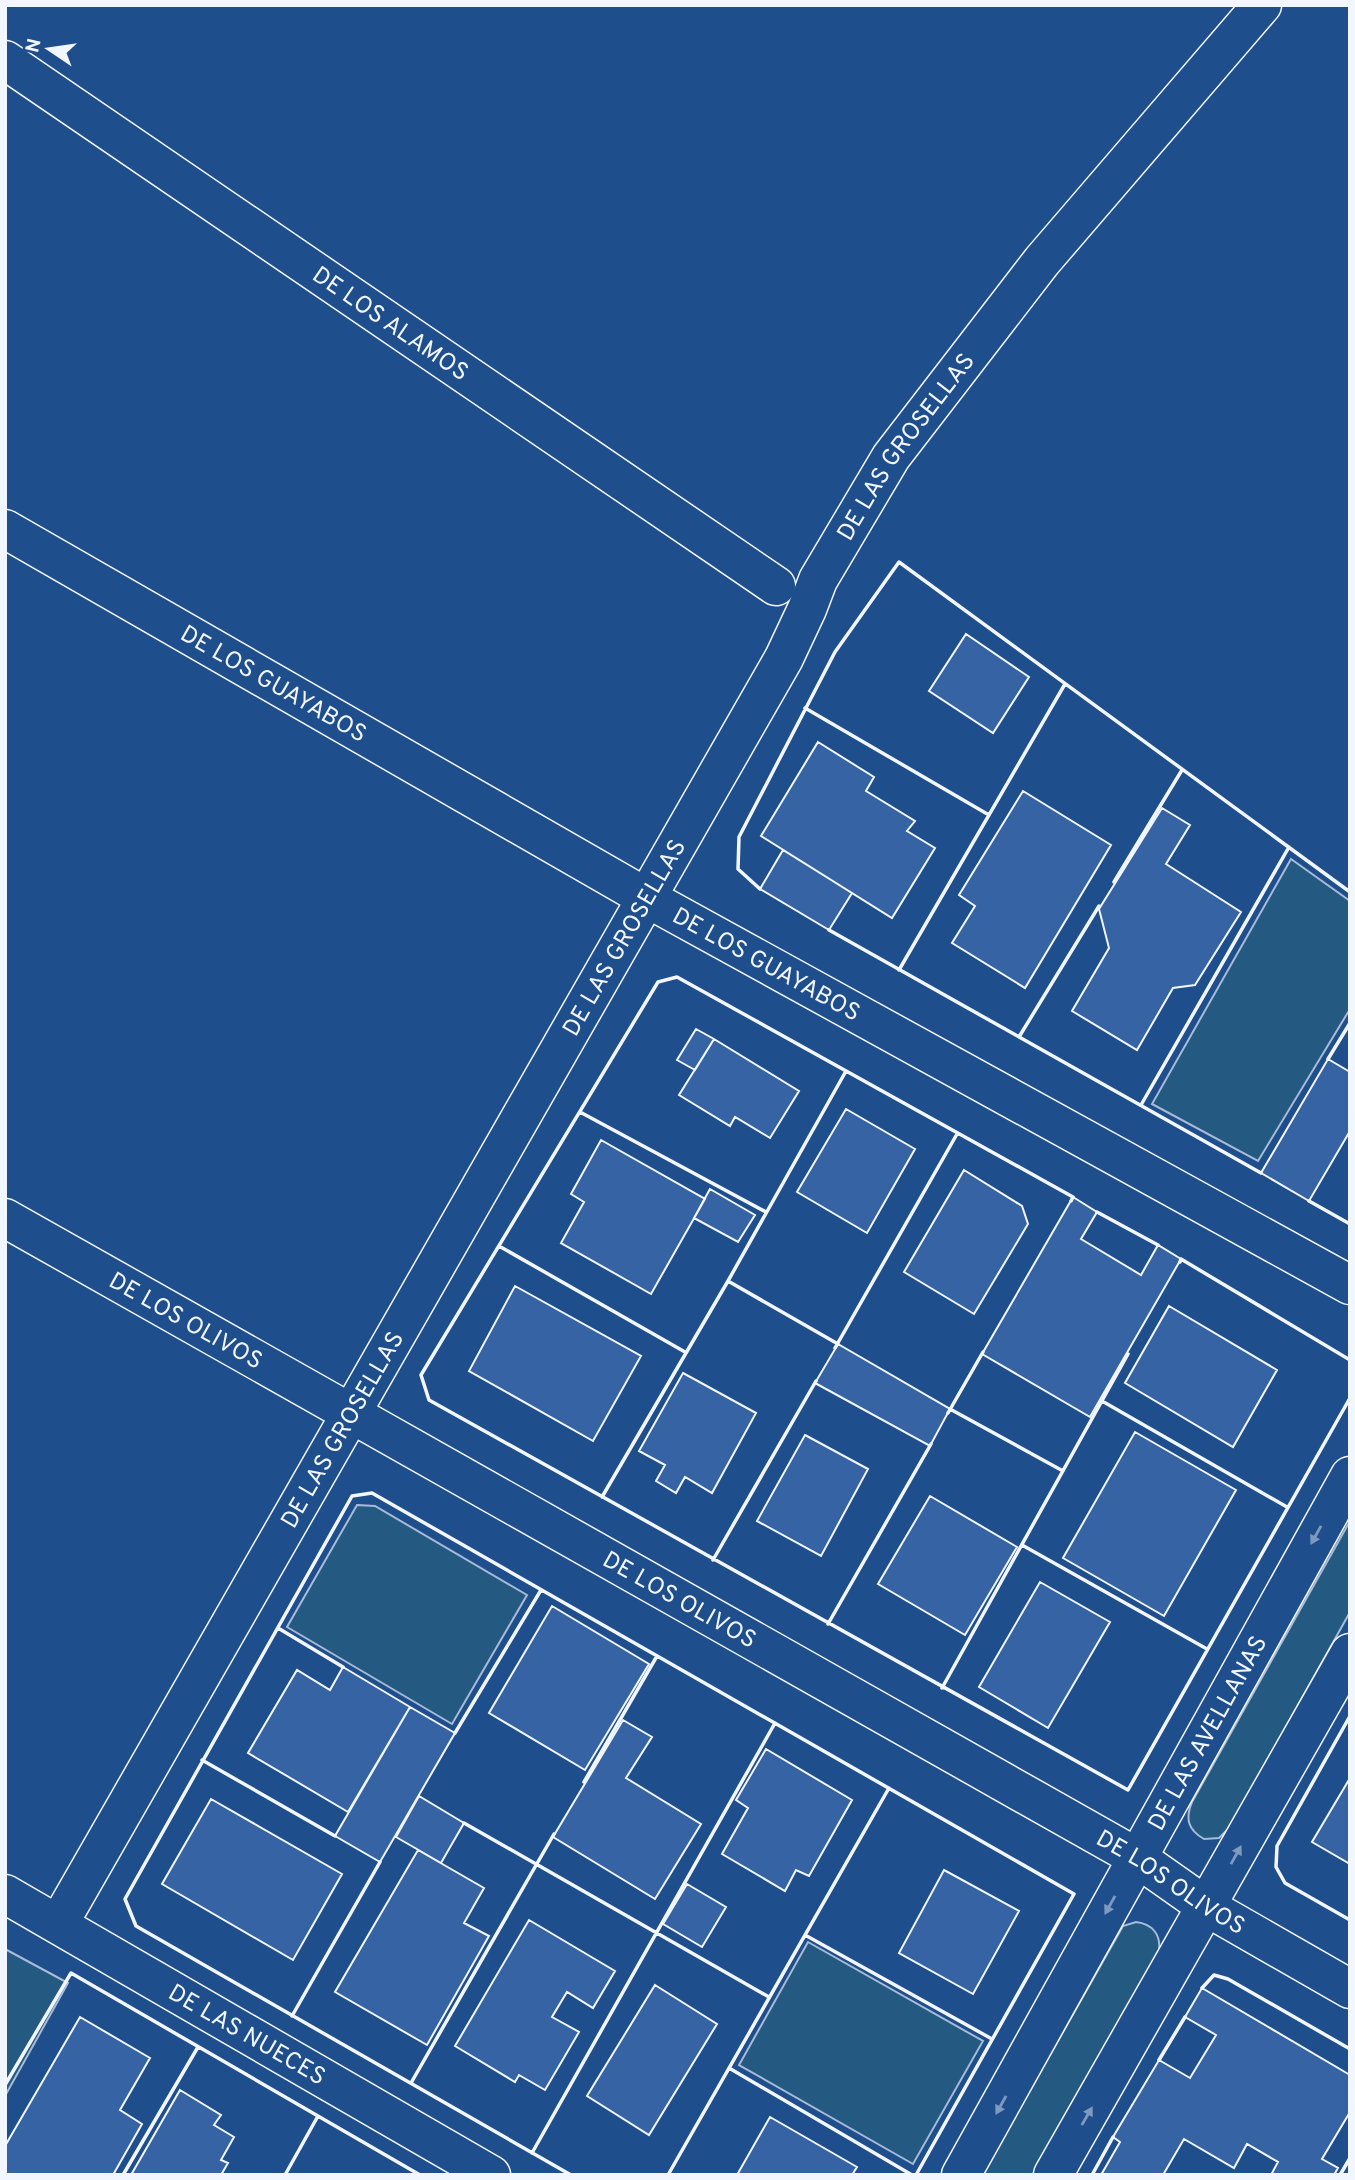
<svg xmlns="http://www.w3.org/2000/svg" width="1355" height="2180" font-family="Overpass,sans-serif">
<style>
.green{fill:#245a82;stroke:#a8bbd7;stroke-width:2}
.building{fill:#3563a3;stroke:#f2f6ff;stroke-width:2}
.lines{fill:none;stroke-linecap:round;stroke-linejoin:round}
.minor-casing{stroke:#f2f6ff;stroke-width:41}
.minor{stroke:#1f4e8c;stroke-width:38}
.wall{stroke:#f2f6ff;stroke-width:3.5}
.oneway{fill:#7e9ac0}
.labels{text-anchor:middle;stroke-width:5;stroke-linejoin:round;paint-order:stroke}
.street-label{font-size:24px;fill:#f2f6ff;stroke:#1f4e8c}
</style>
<rect width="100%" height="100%" fill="#1f4e8c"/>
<path class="green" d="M1291,859L1350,901V1009L1258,1161L1152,1104Z
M357,1505L375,1506L527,1595L452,1724L287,1627Z
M1350,1521V1612L1230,1827L1219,1838L1204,1839C1188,1830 1185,1819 1192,1802Z
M1136,1922C1153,1924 1161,1935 1159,1951L1034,2175H982L1123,1926Z
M808,1942L983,2041L913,2164L739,2065Z
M5,1949L68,1983L5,2096Z"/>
<path class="building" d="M966,634L1029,677L993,733L929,691Z
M818,742L874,777L866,791L915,821L907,831L935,848L892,918L761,836Z
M1023,791L1111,845L1025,988L952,943L975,906L959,895Z
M1162,808L1190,825L1166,864L1241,912L1195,985L1173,988L1137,1050L1072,1011L1109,948L1099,909Z
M783,850L852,893L829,930L760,889Z
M696,1029L714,1039L695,1070L677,1060Z
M714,1039L799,1091L770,1138L735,1117L730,1126L679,1095Z
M1328,1059L1350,1072V1131L1309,1201L1261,1173Z
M846,1109L915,1149L867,1233L797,1192Z
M601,1140L705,1199L651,1294L561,1243L584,1202L571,1194Z
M964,1170L1022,1206L1028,1224L974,1314L904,1272Z
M710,1189L755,1215L738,1242L694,1218Z
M1073,1197L1097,1212L1081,1239L1141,1275L1158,1245L1181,1259L1090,1417L982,1354Z
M515,1286L641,1356L593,1441L469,1371Z
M1169,1306L1277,1370L1233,1447L1125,1383Z
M838,1344L950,1409L930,1446L815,1383Z
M683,1373L756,1413L712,1493L685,1477L676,1493L656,1481L665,1465L639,1451Z
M1135,1432L1236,1490L1164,1616L1063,1558Z
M805,1435L868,1469L821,1556L757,1521Z
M930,1496L1017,1547L965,1635L878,1584Z
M1040,1582L1110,1622L1048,1728L979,1687Z
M552,1606L649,1664L585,1770L489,1713Z
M343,1667L410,1707L348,1812L248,1753L297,1670L330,1690Z
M410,1707L455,1733L380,1862L335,1836Z
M623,1720L652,1737L626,1778L701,1824L655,1899L553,1837Z
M766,1749L852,1800L809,1876L796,1870L785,1891L722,1854L748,1808L736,1800Z
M1350,1778V1864L1312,1842Z
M419,1796L464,1823L441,1863L396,1837Z
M211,1799L342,1874L293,1960L162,1884Z
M418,1850L484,1888L464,1923L489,1936L427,2045L335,1992Z
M944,1870L1019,1911L973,1994L899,1953Z
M687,1884L726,1907L702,1947L663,1924Z
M529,1920L615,1971L593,2008L567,1992L552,2017L579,2032L545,2090L519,2075L515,2082L455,2046Z
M655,1985L717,2024L649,2135L587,2096Z
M1202,1988L1350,2075V2112L1322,2159L1338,2168L1334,2175H1271L1278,2162L1247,2144L1234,2168L1184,2139L1163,2175H1101L1120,2142L1113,2137L1159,2060L1190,2078L1216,2035L1185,2017Z
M80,2017L150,2058L120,2110L142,2124L113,2175H5V2146Z
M180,2090L221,2115L214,2125L234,2137L221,2160L228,2163L221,2175H131Z
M770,2117L857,2167L852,2175H737Z"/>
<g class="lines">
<g class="minor-casing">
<g id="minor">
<path id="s1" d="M5,60L776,586"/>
<path id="s2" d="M5,529L647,898L1350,1285"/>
<path id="s3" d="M5,1218L1136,1857L1207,1907L1350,1989"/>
<path id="s4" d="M5,1894L491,2175"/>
<path id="s5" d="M59,1923L784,658L807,609L818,580L891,457L1042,261L1262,5"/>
<path id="s6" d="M961,2175L1350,1476"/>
<path d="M1053,2175L1350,1653"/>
</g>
</g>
<use href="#minor" class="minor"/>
<path class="wall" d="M805,708L989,815
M1114,882L1182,770
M760,889L738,869L739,837L835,652L899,562L1350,892
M829,930L1261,1173
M899,970L1065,684
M1019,1037L1099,906
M1328,1059L1350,1023
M1141,1105L1289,847
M580,1112L766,1212
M1071,1201L1073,1197L677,977L658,982L421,1375L429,1400L1128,1790L1350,1398
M1309,1201L1350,1224
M1097,1212L1158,1245
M499,1246L685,1352
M1180,1262L1181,1259L1350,1360
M728,1281L838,1344
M835,1348L957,1134
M1102,1401L1287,1507
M950,1409L1063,1471
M948,1413L983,1352
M602,1497L728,1281L846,1071
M1022,1545L1207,1649
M713,1560L816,1381
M828,1624L931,1444
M278,1628L343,1667
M942,1688L1128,1354
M1350,1716L1277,1846L1276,1867L1285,1883L1350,1920
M455,1733L541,1590
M202,1760L335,1836
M584,1782L657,1656
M464,1823L769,1997
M805,1935L992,2039
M1202,1988L1214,1975L1228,1979L1350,2049
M292,2016L380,1862
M1159,2060L1185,2017
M729,2068L912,2175
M411,2083L554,1834
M5,2085L71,1973L420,2175
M532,2153L775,1723
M123,2175L198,2047
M285,2175L318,2116
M571,2175L136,1926L125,1899L352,1496L372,1493L1074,1894L916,2175
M668,2175L889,1788
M1092,2175L1113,2137
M1340,2175L1350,2158"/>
</g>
<defs><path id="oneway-solid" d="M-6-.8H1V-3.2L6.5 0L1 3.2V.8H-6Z" transform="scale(1.75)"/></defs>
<g class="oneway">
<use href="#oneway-solid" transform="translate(1316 1535) rotate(119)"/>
<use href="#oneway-solid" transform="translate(1236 1855) rotate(-61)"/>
<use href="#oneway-solid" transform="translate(1110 1905) rotate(119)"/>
<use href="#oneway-solid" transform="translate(1001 2105) rotate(119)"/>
<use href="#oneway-solid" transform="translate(1087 2116) rotate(-60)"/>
</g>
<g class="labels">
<g class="street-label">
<text dy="8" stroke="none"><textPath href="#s1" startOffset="467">DE LOS ALAMOS</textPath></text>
<text dy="8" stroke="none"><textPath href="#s5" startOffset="1703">DE LAS GROSELLAS</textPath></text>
<text dy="8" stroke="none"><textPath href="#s2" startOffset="310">DE LOS GUAYABOS</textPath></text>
<text dy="8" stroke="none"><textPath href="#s5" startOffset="1136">DE LAS GROSELLAS</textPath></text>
<text dy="8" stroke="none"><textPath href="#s2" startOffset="877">DE LOS GUAYABOS</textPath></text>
<text dy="8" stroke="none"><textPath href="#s3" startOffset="208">DE LOS OLIVOS</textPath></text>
<text dy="8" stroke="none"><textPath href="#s5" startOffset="569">DE LAS GROSELLAS</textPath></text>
<text dy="8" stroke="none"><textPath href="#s3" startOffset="775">DE LOS OLIVOS</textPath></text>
<text dy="8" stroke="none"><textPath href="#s6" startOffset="506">DE LAS AVELLANAS</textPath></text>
<text dy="8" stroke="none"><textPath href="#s3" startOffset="1342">DE LOS OLIVOS</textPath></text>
<text dy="8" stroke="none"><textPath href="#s4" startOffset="280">DE LAS NUECES</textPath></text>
</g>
</g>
<rect width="1355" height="2180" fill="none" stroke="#f2f6ff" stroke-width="14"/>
<g transform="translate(49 49) rotate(283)" stroke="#1f4e8c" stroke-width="5" paint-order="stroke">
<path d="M0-5L12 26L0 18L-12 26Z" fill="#f2f6ff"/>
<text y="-10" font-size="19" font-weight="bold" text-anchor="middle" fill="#f2f6ff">N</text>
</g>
</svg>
